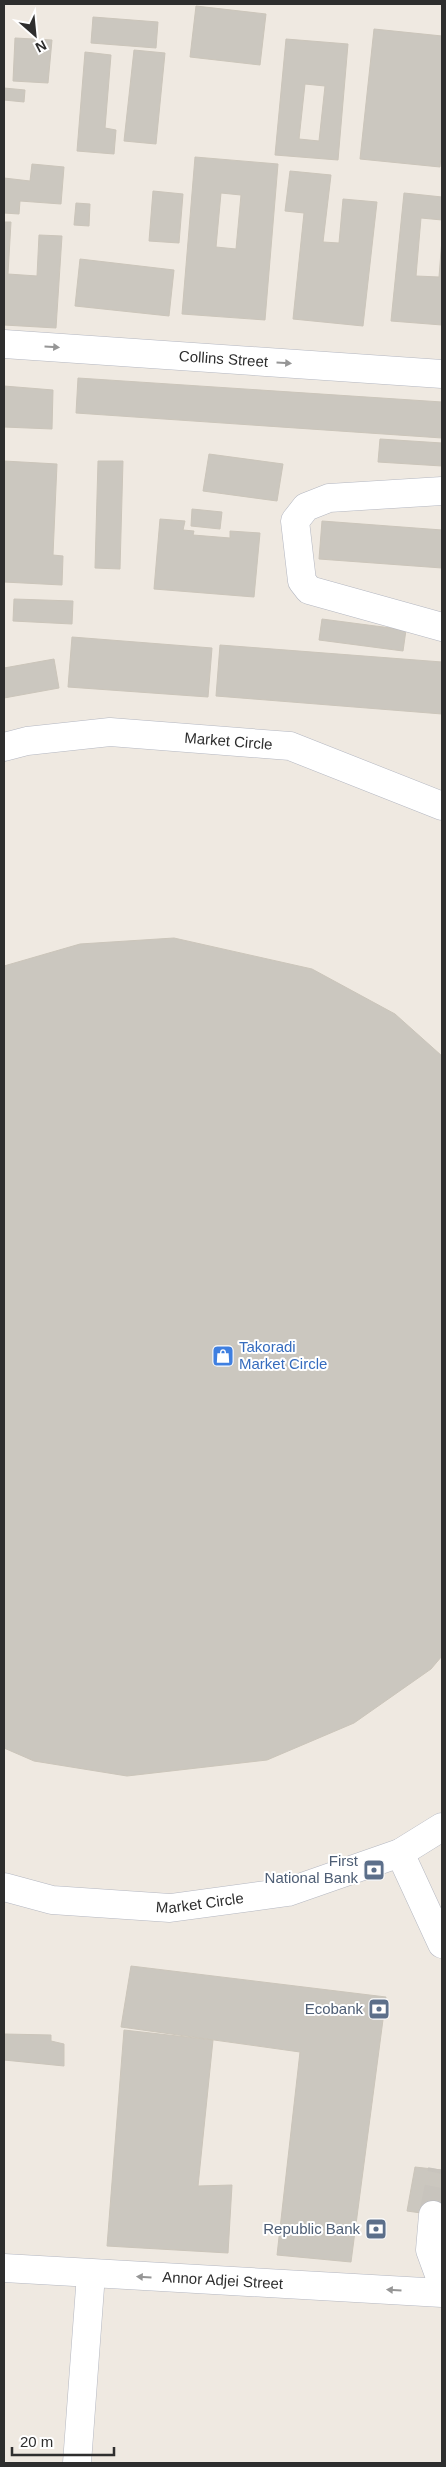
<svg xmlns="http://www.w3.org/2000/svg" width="446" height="2467" font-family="Arial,sans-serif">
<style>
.building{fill:#cbc7bf;stroke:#cbc5ba;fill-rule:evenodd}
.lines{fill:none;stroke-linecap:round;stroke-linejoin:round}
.minor-tunnel{stroke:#c8c4bd;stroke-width:28;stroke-dasharray:28 14;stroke-linecap:butt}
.minor-casing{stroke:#b4b7c1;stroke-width:29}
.minor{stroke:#fff;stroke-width:28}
.oneway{fill:#969696}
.labels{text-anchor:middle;stroke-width:4;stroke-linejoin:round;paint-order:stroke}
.street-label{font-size:15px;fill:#2e2e2e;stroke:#fff}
.shop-label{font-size:15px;fill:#366cbe;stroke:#fff;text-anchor:start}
.service-label{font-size:15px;fill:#4e5e75;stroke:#fff;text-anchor:end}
</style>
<rect width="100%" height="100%" fill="#efe9e1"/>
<path class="building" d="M196,6L266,14L260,65L190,57Z
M93,17L158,22L156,48L91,43Z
M374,29L442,36V144L440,167L360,159Z
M15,38L52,40L48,83L13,81Z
M286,39L348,44L338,160L275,155ZM305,84L325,86L319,141L299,139Z
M134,50L165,53L156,144L124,141Z
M85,52L111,55L105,128L116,130L114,154L77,151Z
M4,88L25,90L24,102L4,100Z
M195,157L278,164L265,320L182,314ZM221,193L241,195L236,249L216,247Z
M32,164L64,167L61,204L20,201L19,214L4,213V178L30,181Z
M290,171L331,175L323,242L339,243L343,199L377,202L363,326L293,319L304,213L285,211Z
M153,191L183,194L179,243L149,241Z
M404,193L442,197V220L421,218L416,276L439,277L442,239V325L391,321Z
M76,203L90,204L89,226L74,225Z
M4,222H11L8,274L37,276L39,235L62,236L56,328L4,325Z
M80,259L174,270L169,316L75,306Z
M78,378L442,402V438L76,413Z
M4,386L53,390L52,429L4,427Z
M380,439L442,443V466L378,462Z
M209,454L283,464L277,501L203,491Z
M4,461L57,464L53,555L63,556L62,585L4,582Z
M98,461H123L120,569L95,568Z
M192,509L222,512L220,529L191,526Z
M160,519L185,521L183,530L194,531L193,535L230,538V531L260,533L254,597L154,589Z
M322,521L442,530V568L319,559Z
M14,599L73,601L72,624L13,621Z
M322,619L406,630L403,651L319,640Z
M72,637L212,648L208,697L68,687Z
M220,645L442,662V714L216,696Z
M54,659L59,688L4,698V668Z
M174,938L312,969L395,1014L442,1056V1656L431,1669L354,1723L267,1760L127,1776L34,1761L4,1748V966L80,944Z
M131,1966L386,1997L351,2262L277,2255L300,2052L121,2027Z
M124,2030L213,2040L198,2186L232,2185L228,2253L107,2246Z
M4,2034L51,2035V2041L64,2044V2066L4,2060Z
M415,2167L442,2170V2216L407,2211Z"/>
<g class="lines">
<path class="minor-tunnel" d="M433,2215L442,2170"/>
<g class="minor-casing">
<g id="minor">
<path id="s1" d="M4,344L442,374"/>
<path d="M442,491L329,498L306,507L295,521L302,581L309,590L442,627"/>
<path id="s2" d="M4,747L27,741L110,732L290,746L442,806"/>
<path d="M400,1853L442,1944"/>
<path id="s3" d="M4,1887L52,1900L170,1908L288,1892L400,1853L442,1827"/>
<path d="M433,2215L430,2250L442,2283"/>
<path id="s4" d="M4,2268L442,2293"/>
<path d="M77,2463L91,2274"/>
</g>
</g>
<use href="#minor" class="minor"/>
</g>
<defs><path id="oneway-solid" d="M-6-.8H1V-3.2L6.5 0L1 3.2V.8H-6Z" transform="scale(1.25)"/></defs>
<g class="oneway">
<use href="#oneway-solid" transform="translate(52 347) rotate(4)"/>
<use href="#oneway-solid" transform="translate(284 363) rotate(4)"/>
<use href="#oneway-solid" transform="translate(144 2277) rotate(-177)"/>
<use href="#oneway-solid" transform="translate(394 2290) rotate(-177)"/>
</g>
<defs>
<g id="shop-square" transform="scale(1.125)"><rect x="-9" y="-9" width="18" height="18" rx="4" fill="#3f7fe0" stroke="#fff"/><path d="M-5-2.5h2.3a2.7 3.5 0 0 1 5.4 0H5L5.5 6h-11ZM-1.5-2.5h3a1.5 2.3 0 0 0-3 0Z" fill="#fff"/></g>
<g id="bank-square" transform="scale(1.125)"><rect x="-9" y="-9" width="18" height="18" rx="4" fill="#5c6f8a" stroke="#fff"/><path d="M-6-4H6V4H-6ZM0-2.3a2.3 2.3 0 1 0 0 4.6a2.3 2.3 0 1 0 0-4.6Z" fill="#fff"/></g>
</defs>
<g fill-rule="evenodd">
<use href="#shop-square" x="223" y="1356"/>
<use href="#bank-square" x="374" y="1870"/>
<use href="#bank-square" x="379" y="2009"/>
<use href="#bank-square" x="376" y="2229"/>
</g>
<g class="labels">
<g class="street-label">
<text dy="5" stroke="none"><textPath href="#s1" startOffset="220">Collins Street</textPath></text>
<text dy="5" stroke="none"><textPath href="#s2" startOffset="226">Market Circle</textPath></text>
<text dy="5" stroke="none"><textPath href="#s3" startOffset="198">Market Circle</textPath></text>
<text dy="5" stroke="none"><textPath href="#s4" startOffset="219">Annor Adjei Street</textPath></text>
</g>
<g class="shop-label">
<text x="239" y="1352">Takoradi<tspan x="239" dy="17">Market Circle</tspan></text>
</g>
<g class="service-label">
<text x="358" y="1866">First<tspan x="358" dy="17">National Bank</tspan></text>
<text x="363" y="2014">Ecobank</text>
<text x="360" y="2234">Republic Bank</text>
</g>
</g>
<rect width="446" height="2467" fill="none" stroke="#2e2e2e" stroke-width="10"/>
<g transform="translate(35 35) rotate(153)" stroke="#ffffff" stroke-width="4" paint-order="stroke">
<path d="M0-4L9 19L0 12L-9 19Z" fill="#2e2e2e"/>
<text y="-8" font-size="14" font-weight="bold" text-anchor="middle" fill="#2e2e2e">N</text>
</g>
<path d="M12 2447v8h102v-8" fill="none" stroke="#2e2e2e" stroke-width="2.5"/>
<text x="20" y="2447" font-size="15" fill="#2e2e2e" stroke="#ffffff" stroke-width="4" paint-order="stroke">20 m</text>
</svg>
